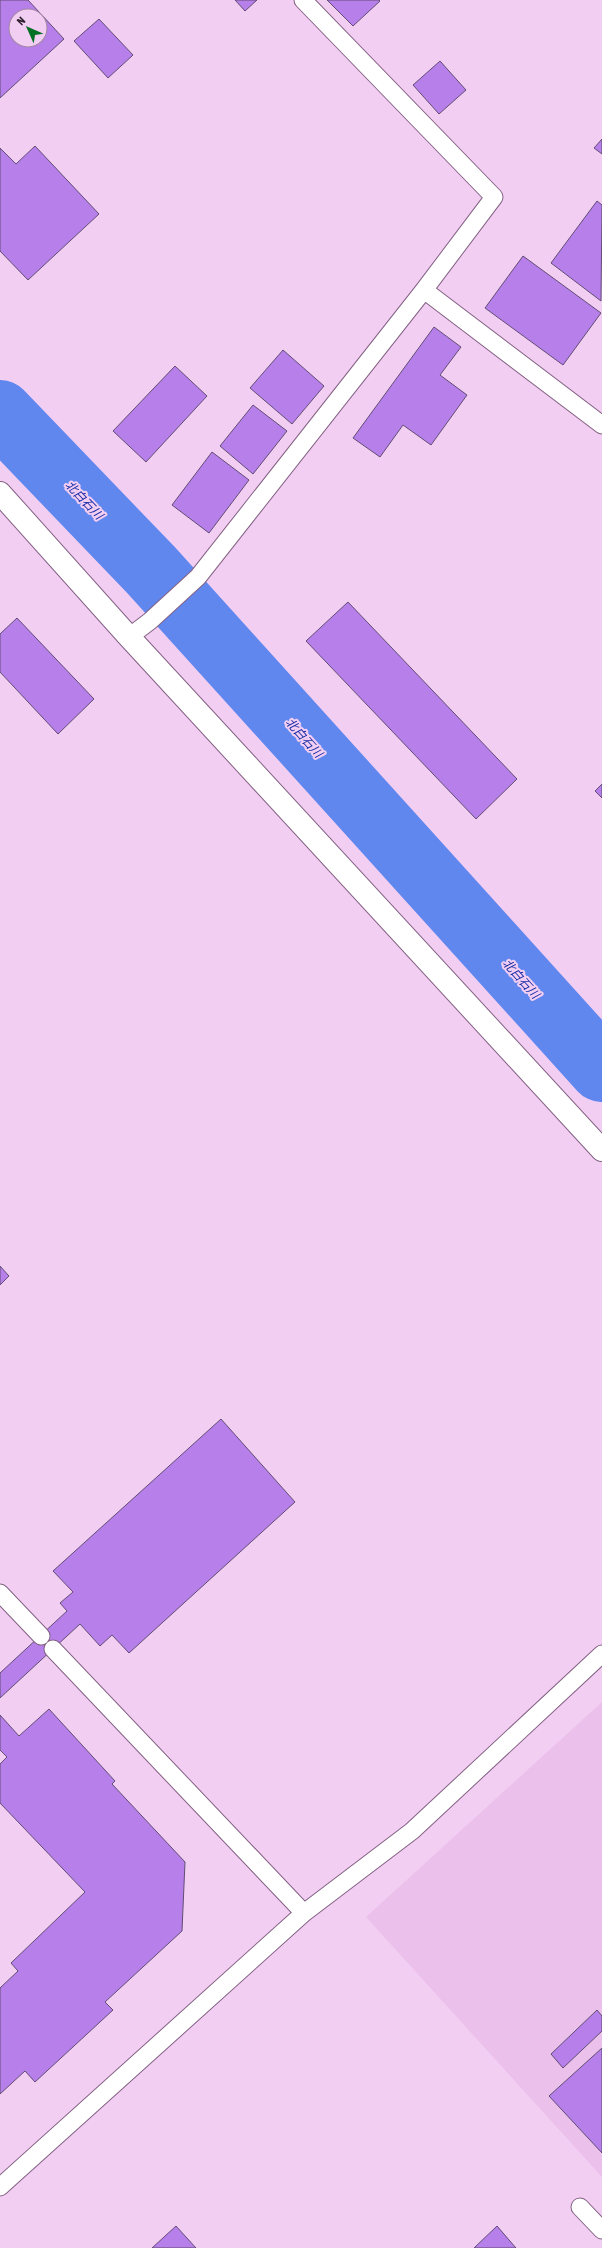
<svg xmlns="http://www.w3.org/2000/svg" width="602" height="2248" font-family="'Asap Condensed','Noto Sans JP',sans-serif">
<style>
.built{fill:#ebc1eb}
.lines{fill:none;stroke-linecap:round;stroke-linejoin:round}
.river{stroke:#6087ee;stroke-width:66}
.building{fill:#b67fe9;stroke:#614e74;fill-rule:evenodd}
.service-casing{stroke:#836283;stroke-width:19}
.tertiary-casing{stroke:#836283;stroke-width:24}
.service{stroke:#fff;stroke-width:17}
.tertiary{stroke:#fff;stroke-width:22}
.labels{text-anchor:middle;stroke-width:4;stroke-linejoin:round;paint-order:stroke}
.water-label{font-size:12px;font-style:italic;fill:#142ba2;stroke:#f3cef3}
</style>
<rect width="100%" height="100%" fill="#f3cef3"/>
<path class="built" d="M602,1702V2177L366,1917Z"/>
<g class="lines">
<path class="river" d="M0,413L151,570L602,1069"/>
</g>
<path class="building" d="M0,0H28L64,39L0,98ZM16,16H40V40H16Z
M235,0H257L245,11Z
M327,0H379L380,1L353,26Z
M99,19L133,55L108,78L74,41Z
M440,61L466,90L439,114L413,85Z
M602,139V154L594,148Z
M35,146L99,214L28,280L0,251V148L16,164Z
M597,201L602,205L601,301L551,263Z
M523,256L601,313L563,365L485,308Z
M434,327L461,347L440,375L467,395L431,445L403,425L380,457L353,438Z
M283,350L324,386L292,424L250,388Z
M175,366L207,396L146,462L113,431Z
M253,405L287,431L253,474L220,446Z
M212,452L249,480L209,533L172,505Z
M348,602L517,779L476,819L306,641Z
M17,618L94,699L58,734L0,672V634Z
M602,784V798L595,791Z
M0,1266L9,1276L0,1285Z
M221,1419L295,1502L129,1653L112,1635L100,1646L80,1624L0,1698V1673L67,1611L60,1603L73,1592L53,1571Z
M49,1709L115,1781L112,1784L185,1862L182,1931L105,2002L113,2010L35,2082L25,2071L0,2094V1988L18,1971L11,1963L85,1892L0,1803V1764L7,1757L0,1750V1715L19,1736Z
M597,2010L602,2016V2031L563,2068L551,2054Z
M602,2048V2153L549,2096Z
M176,2226L196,2248H152Z
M497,2226L516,2248H474Z"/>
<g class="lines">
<g class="service-casing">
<path id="service" d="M424,290L602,425
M129,637L150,621L198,577L424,290L494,197L303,0
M0,1593L41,1636
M53,1649L304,1913
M0,2187L304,1913L412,1831L602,1654
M580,2207L602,2230"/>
</g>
<g class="tertiary-casing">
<path id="tertiary" d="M0,493L129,637L602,1150"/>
</g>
<use href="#service" class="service"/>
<use href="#tertiary" class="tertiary"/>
</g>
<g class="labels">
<g class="water-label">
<text transform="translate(84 500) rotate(46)" y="4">北白石川</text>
<text transform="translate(304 738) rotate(48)" y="4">北白石川</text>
<text transform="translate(521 979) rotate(48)" y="4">北白石川</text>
</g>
</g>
<g transform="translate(28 28) rotate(315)"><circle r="19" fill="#f3cef3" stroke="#a488a4"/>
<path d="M0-3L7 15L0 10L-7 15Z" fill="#007022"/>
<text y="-6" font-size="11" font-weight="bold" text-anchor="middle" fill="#2d1f2d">N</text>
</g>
</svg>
